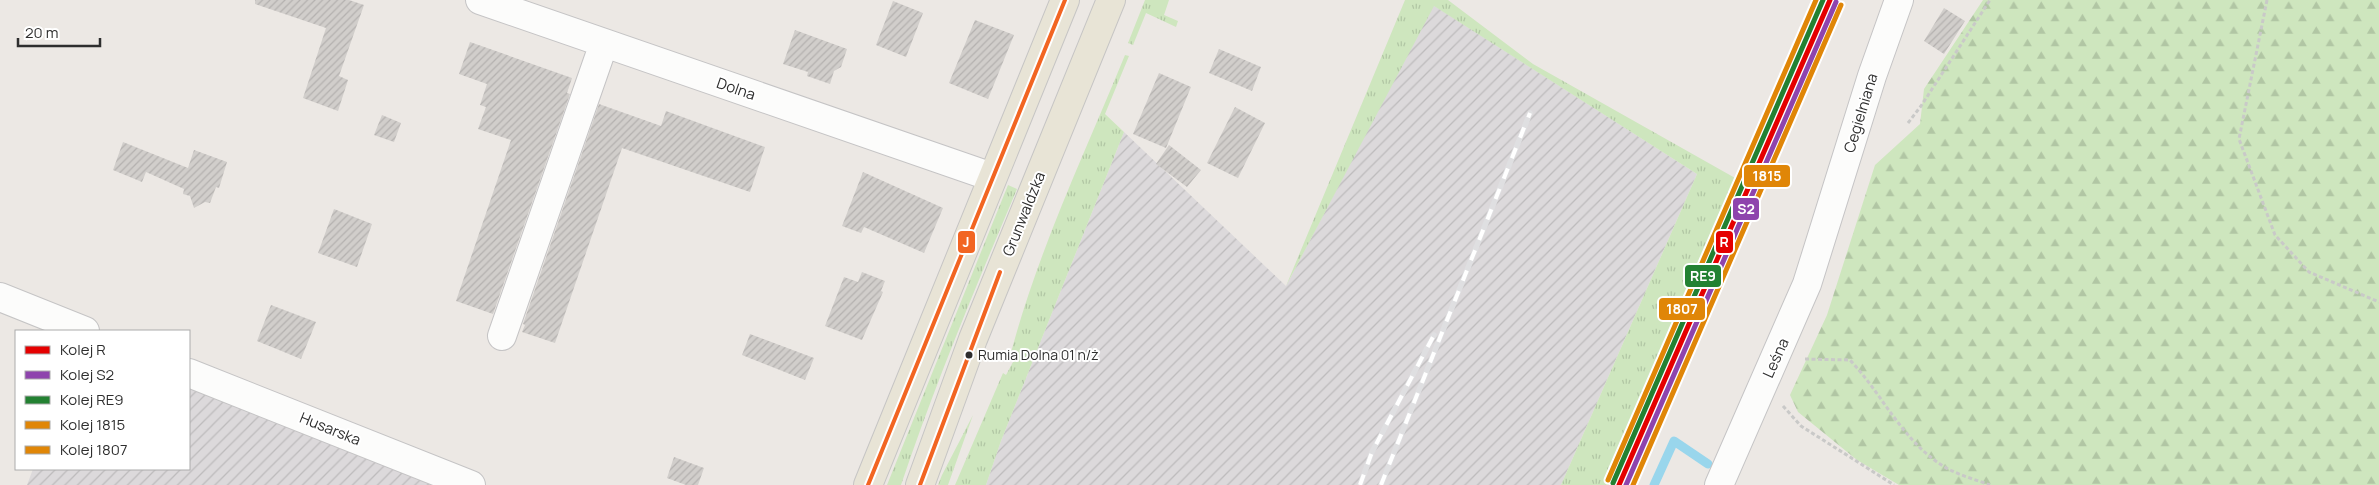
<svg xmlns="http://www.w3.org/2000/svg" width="2379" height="485" font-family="Manrope,sans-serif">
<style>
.industrial{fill:url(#industrial-furrows)}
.grass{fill:url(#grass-tufts)}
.forest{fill:url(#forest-firs)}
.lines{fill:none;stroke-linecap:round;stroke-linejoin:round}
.stream{stroke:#99d6ec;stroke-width:9}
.building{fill:url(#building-hatch)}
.minor-casing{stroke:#c5c4c5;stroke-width:30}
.tertiary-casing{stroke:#c5c4c5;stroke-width:30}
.primary-casing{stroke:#c6c5c4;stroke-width:30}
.path{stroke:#c9c9c8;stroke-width:3;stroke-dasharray:4 2.5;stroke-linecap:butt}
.minor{stroke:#fcfcfb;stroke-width:28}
.tertiary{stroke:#fcfcfb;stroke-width:28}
.primary{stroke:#e8e4d6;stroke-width:28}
.rail-casing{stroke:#dfdfe1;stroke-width:5.5}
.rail{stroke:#fff;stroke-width:4;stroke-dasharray:11;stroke-linecap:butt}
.bus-1-casing{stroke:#fff;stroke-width:8}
.bus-1{stroke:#f26522;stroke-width:4}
.rail-1-casing{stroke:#fff;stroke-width:9}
.rail-2-casing{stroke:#fff;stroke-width:9}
.rail-3-casing{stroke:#fff;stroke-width:9}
.rail-4-casing{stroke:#fff;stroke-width:9}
.rail-5-casing{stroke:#fff;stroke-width:9}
.rail-1{stroke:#e50000;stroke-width:5}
.rail-2{stroke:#8e44ad;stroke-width:5}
.rail-3{stroke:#238132;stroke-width:5}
.rail-4{stroke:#e08607;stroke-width:5}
.rail-5{stroke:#e08607;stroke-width:5}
.bus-dot{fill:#2e2e2e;stroke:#fff;stroke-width:2}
.labels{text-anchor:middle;stroke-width:4;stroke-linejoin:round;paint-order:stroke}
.bus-label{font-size:14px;fill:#2e2e2e;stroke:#fff;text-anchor:start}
.street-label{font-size:15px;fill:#2e2e2e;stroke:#fff}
.line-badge{stroke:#fff;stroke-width:2}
.badge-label{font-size:14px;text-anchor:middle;font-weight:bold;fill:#fff}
</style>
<defs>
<pattern id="industrial-furrows" width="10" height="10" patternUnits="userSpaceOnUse" patternTransform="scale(1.25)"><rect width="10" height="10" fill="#dcd9db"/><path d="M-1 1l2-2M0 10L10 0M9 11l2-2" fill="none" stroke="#bdbbbc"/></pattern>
<pattern id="grass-tufts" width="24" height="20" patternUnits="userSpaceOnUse" patternTransform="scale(1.25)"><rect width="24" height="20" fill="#cee6be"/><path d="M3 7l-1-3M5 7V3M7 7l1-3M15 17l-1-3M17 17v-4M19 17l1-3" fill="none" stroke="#b1c6a4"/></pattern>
<pattern id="forest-firs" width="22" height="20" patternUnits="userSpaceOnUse" patternTransform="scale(1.25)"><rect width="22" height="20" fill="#cee6be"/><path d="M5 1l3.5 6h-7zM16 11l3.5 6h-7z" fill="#b1c6a4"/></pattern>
<pattern id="building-hatch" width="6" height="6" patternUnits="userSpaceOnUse" patternTransform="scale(1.25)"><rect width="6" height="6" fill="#d1cecb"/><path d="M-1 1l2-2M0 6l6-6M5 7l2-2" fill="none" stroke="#b4b1af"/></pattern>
</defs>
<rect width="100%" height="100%" fill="#ece8e4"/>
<path class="industrial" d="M1433,5L1697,174L1561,485H986L1001,441L1124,132L1286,286Z
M189,380L451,485H27L33,469H189Z"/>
<path class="grass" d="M1145,0H1169L1164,15L1178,21L1176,27L1146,13L1133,45L1128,43Z
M1405,0H1448L1533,64L1744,183L1669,345L1609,485H1561L1697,174L1434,6L1286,286Z
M1125,55L1129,56L1105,114L1124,132L1001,441L986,485H955L1003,373L1006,375L1013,362L1009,360C1036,255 1084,155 1125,55Z
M1008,185L1017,189C976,286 935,384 901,485H887Z
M973,415L948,485H938L942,475Z"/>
<path class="forest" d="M1983,0H2379V485H1899L1857,460L1798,412L1790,395L1827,315L1875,165L1920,124L1924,89Z"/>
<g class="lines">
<path class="stream" d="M1654,485L1674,441L1708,464"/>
</g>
<path class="building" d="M255,0H349L364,5L339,76L348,80L338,111L303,98L326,28L255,4Z
M893,1L923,13L906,57L876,45Z
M1944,8L1965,21L1944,54L1924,41Z
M975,20L1014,35L988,99L949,83Z
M795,30L847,49L841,67L834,71L830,84L807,76L808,72L783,64Z
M470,42L572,78L567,93L570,94L493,314L456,301L511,140L478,129L486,107L480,105L487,84L459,74Z
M1219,49L1261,67L1252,91L1209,73Z
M1159,73L1191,87L1166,148L1133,134Z
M599,104L661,126L666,111L765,147L750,192L622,148L555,343L522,332L525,325L523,324Z
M1235,107L1265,123L1238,178L1207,163Z
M382,115L401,123L394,142L374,135Z
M123,142L188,168L194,150L227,162L219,188L216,187L210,203L205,202L194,208L190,196L183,194L184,189L146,172L142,182L113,170Z
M1169,145L1201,170L1187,187L1156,164Z
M863,172L943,208L924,253L864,227L861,233L842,226Z
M334,209L372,224L357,267L318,253Z
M862,272L885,281L881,291L883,292L862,340L825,326L844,277L858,282Z
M271,305L316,322L301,359L257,341Z
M750,334L814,358L805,380L742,355Z
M674,457L704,468L698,485H686L667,478Z"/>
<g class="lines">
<g class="minor-casing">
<path id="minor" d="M480,0L992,177
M0,297L85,331
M502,336L604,43
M189,373L471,485"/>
</g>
<g class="tertiary-casing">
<path id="tertiary" d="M1719,485L1807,284L1872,76L1899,0"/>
</g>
<g class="primary-casing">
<path id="primary" d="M868,485L1065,0
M920,485L973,339L1111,0"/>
</g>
<path class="path" d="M2267,0L2239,139L2275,235L2309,272L2379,302
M1908,123L1921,106L1990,0
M1805,359L1850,360C1882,394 1901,438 1940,464C1954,474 1974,479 1990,485
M1783,406L1801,426L1894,485"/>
<use href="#minor" class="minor"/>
<use href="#tertiary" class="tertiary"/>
<use href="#primary" class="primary"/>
<g class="rail-casing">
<path id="rail" d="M1360,485L1372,452L1434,335
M1381,485L1530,113"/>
</g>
<use href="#rail" class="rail"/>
<g class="bus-1-casing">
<path id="bus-1" d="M868,485L1065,0
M920,485L1000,272"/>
</g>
<use href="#bus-1" class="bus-1"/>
<g class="rail-1-casing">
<path id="rail-1" d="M1619,485L1830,0"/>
</g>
<g class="rail-2-casing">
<path id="rail-2" d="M1626,485L1836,2"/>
</g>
<g class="rail-3-casing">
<path id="rail-3" d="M1613,483L1823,0"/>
</g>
<g class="rail-4-casing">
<path id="rail-4" d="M1633,485L1841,5"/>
</g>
<g class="rail-5-casing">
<path id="rail-5" d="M1608,480L1816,0"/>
</g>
<use href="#rail-1" class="rail-1"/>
<use href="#rail-2" class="rail-2"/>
<use href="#rail-3" class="rail-3"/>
<use href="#rail-4" class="rail-4"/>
<use href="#rail-5" class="rail-5"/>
</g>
<circle class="bus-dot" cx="969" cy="355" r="4.5"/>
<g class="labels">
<g class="bus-label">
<text x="978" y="360">Rumia Dolna 01 n/ż</text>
</g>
<g class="street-label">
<text transform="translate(736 89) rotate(19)" y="5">Dolna</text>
<text transform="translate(1861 113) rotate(-73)" y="5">Cegielniana</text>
<text transform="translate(1024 214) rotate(-68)" y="5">Grunwaldzka</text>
<text transform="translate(1776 358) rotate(-66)" y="5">Leśna</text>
<text transform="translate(330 429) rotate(22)" y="5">Husarska</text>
</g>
</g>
<g class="line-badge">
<rect x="1743" y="164" width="48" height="24" rx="5" fill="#e08607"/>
<rect x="1732" y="197" width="28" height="24" rx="5" fill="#8e44ad"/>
<rect x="957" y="230" width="19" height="24" rx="5" fill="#f26522"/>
<rect x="1715" y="230" width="19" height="24" rx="5" fill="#e50000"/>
<rect x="1684" y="264" width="38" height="24" rx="5" fill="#238132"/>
<rect x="1658" y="297" width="48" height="24" rx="5" fill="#e08607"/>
</g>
<g class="badge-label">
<text x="1767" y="181">1815</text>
<text x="1746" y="214">S2</text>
<text x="966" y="247">J</text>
<text x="1724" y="247">R</text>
<text x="1703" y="281">RE9</text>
<text x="1682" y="314">1807</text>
</g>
<rect x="15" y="330" width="175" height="140" fill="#ffffff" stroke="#ababab"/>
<rect x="25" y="346" width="25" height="8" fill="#e50000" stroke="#ababab"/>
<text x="60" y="355" font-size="15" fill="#2e2e2e">Kolej R</text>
<rect x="25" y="371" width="25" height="8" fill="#8e44ad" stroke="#ababab"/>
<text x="60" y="380" font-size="15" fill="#2e2e2e">Kolej S2</text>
<rect x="25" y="396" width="25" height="8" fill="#238132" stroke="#ababab"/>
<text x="60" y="405" font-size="15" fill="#2e2e2e">Kolej RE9</text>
<rect x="25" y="421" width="25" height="8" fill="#e08607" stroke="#ababab"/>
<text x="60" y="430" font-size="15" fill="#2e2e2e">Kolej 1815</text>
<rect x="25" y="446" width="25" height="8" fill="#e08607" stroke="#ababab"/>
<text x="60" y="455" font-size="15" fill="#2e2e2e">Kolej 1807</text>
<path d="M18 38v8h82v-8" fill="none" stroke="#2e2e2e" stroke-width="2.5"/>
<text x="25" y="38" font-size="15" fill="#2e2e2e" stroke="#ffffff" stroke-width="4" paint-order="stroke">20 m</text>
</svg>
